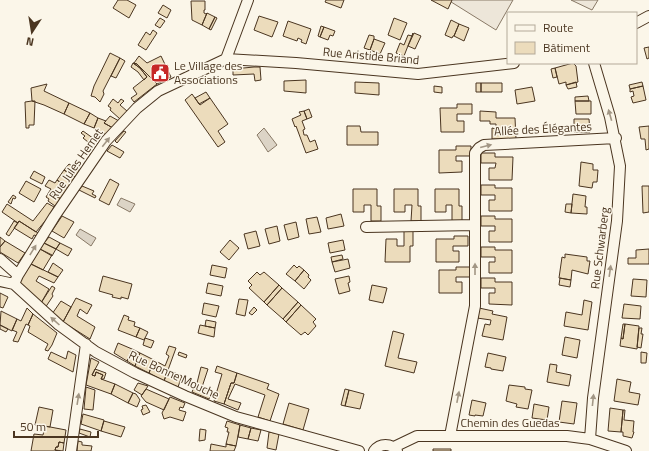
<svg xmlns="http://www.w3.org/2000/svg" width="649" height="451" font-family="'Titillium Web',sans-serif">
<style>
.green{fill:#ede6d9;stroke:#887966}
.water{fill:#dcd4c6;stroke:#887966}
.building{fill:#ecdcbc;stroke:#4a3520}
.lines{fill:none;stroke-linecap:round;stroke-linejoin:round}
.street-casing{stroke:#4a3520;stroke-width:12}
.street{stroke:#fbf6e9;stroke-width:10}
.oneway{fill:#a29684}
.labels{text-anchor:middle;stroke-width:3;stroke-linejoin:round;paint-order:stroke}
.street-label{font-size:12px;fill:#4a3520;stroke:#fbf6e9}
.poi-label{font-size:12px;fill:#4a3520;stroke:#fbf6e9;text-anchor:start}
</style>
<rect width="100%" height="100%" fill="#fbf6e9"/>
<path class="green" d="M448,0H513L496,30Z
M571,0H598L592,10Z"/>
<path class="water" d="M264,128L277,145L268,152L257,135Z
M121,198L135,204L130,212L117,205Z
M80,229L96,238L91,246L76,235Z"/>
<path class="building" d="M118,0H127L136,5L129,18L113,8Z
M326,0H344L341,8L325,2Z
M431,0H452L448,9Z
M191,1H205V10H204V13L206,14L207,13L202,25L192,20Z
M163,5L171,10L167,18L158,13Z
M207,13L215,17L209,29L202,25Z
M259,16L278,22L272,37L254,30Z
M215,17L217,18L211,30L209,29Z
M160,18L165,21L160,28L155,25Z
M394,18L407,23L400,40L388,35Z
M451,20L459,24L454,36H453L452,38L445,35Z
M288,21L311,29L306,44L301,42L302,40L298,38L297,41L283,36Z
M459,24L469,28L464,41L454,36Z
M321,26L324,27L320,37L318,36Z
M324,27L335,31L333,36L330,35L328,40L320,37Z
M153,30L157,33L146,50L138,45L146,32L150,35Z
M413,33L404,56L396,53L400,43L404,45L408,35L412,36Z
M414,33L421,36L415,49L408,46Z
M369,35L374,36V39L370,50L364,48Z
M374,39L385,43L380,54L370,50Z
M649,47V58L647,59L644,48Z
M110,53L120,58L103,91L104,94L100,102L95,97L91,96L94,86Z
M139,56L147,63L161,56L171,77L157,84L137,64L134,63Z
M120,58L125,61L116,78L111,76Z
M133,63L137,64L157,84L134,102L131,98L137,94L133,88L147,77L140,68Z
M133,63L140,68L147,77L144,80L138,72L131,67Z
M573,63L576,66L578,82L566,85V82L559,84L555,68Z
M254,67H260L261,80L255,81L254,74L233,75V69Z
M555,68L557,77L553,78L551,69Z
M306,80V93L284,91V81Z
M355,82L379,83V95L355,93Z
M576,82L577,87L568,89L566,85Z
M642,82L643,86L630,89L629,85Z
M476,83H481V92H476Z
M481,83H502V92H481Z
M47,84L44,91L69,103L64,114L44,105L32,101L31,88Z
M434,86L442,87V93L434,92Z
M643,86L646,100L633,103L631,97L634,96L633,91L630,92V89Z
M532,87L535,101L517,104L515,90Z
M206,92L210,98L199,104L195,98Z
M192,94L200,105L210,98L228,124L218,131L225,142L218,147L185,100Z
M588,96L589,101H575V97Z
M113,99L118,103L121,99L124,101L120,105L127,111L120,119L110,110L111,108L108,106Z
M32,101H35L34,125H29V128H26L25,102Z
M575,101H591V114H576Z
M69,103L90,113L84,124L64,114Z
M457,104H472V114H457V121H464V132H441L440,108H457Z
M309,109L312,117L307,119L304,111Z
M304,111L307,119L302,121L305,129L303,130L304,135H307L310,142L315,140L318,149L306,153L296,126L295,127L292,119L301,115L299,112Z
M480,111L496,112V118H515L516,139H492V128L496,129V124H490V121H480Z
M90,113L98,118L94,128L84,124Z
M110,116L119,121L113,128L104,123Z
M98,118L106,121L104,123L113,128L106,135L94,128Z
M574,119H589L590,132H574Z
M347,126H360L361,132H378V145H347Z
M649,126V149L646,150L645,139H641L639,127Z
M83,131L97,141L93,146L83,138L85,136L81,133Z
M124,131L126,132L117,143L115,141Z
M112,145L124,152L120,158L107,151Z
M456,146H471V156H456V161H462V172L439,173V150H456Z
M481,153H495V157H513L512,180H489V168H495L496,163H481Z
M581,162L593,164V170H598L597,182H593L592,188L579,186Z
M69,164L80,171L75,177L64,170Z
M64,170L75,177L68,188L57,180Z
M34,171L45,177L42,184L30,178Z
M110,179L119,184L109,205L99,200Z
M49,180L55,183L57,180L68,188L61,199L49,192L51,189L45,186Z
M26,181L41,189L34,202L19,193Z
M481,185H495V188H512V211H489V200H495V195H481Z
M82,186L94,191L92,194L96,196L95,198L79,190Z
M642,186H649V212L643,213Z
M353,189H377V206H381V221H371V205H364V212H353Z
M394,189H418V206H421V221H411L412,205H405V212H394Z
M435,189H459V206H462V221H452V205H446V212H435Z
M49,192L61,199L55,206L48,201L49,199L46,197Z
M573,194L586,196L585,207H587V214L571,213Z
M13,195L16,197L15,199L13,198L11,204L8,202Z
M47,203L54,207L50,215L36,232L19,221L18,223L2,212L7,204L33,221Z
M566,204H572L571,213L565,212Z
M341,214L344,226L328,229L326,218Z
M62,216L74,222L64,238L52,231Z
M481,216H495V219H512V242H489V231H495V226H481Z
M317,217L321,232L309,234L306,219Z
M14,221L18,223L9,236L6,234Z
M19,221L38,233L37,236L34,235L32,239L14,228Z
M296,222L299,237L288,240L284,225Z
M277,226L280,241L269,244L265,229Z
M256,231L260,246L248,249L244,234Z
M404,231H413V246H410V262H385L386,239H397V246H404Z
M454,236H468V246H453V251H459V262H436V239H454Z
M0,237L5,241L0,247Z
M49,237L60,243L56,249L44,243Z
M230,240L239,248L229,260L220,252Z
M343,240L345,250L330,253L328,243Z
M5,241L25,253L18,263L0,252V247Z
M44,243L56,249L52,256L40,249Z
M60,243L72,249L68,256L56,249Z
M481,247H495V250H512V273H489V262H495V257H481Z
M40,249L52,255L43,270L31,264Z
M649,249V264H628V258H636V250Z
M565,254L587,257V261H590L588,274L572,270L571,280L559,278L562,257L565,258Z
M342,255L343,259L332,262L331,257Z
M348,259L350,268L335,272L332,262Z
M53,263L63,270L58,277L48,272Z
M31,264L58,277L54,283L39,276L36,281L49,289L41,303L19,283Z
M212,265L227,268L225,278L210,275Z
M294,265L297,268L299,266L304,270L295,281L286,274Z
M456,267H470L471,277H456V282H462V293H439V270H456Z
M304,270L309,275L308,277L311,280L304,289L295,281Z
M257,272L260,275L264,272L279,285L264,302L249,288L252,285L248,281Z
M103,276L132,284L128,299L121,297V299L112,297L113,295L99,291Z
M349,276L350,282L348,283L350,291L339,294L335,279Z
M481,278H495V282H512V305L489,304V293H495V288H481Z
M560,278L571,280L570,287L559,285Z
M633,279L647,280L646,297L631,296Z
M208,283L223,286L221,296L206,293Z
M279,285L282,288L267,305L264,302Z
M372,285L387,288L383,303L369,300Z
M52,286L55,288L52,294L53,296L45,308L41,303Z
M282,288L298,302L283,319L267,305Z
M0,293L8,297L3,308L0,307Z
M76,298L92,305L87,314L80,309L77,316L95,327L90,339L63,322Z
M239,299L248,300L245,316L236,314Z
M584,300L592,302L588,330L564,326L566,312L582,315Z
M61,301L71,307L63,322L52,314Z
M298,302L301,305L286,322L283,319Z
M204,303L219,306L216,317L202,314Z
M624,304L641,306L640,319L622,318Z
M301,305L316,319L313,322L316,326L308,335L305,332L301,335L286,322Z
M254,307L257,310L252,315L249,313Z
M27,308L33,314L28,325L26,324L18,342L13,341L17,332L12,330L17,319L21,321Z
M479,308L493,311L492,314L507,317L503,340L482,336L485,324L490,325L491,320L477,318Z
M1,311L17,319L12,331L0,325Z
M33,314L57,333L52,345L48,351L45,350L48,344L28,332L30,326L28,325Z
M124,315L129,317L128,320L135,322L134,326L140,328L136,337L118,330Z
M206,320L216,322L215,328L205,326Z
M623,324H625L623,339L621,338Z
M625,324L639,326L637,349L620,346L621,338L623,339Z
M0,325L8,329L6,332L0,329Z
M200,325L215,328L214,337L198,333Z
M140,328L148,332L144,340L136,337Z
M639,328H642L641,334H643L641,348L637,347Z
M393,331L404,334L398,358L417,362L414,373L385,366Z
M565,337L580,340L577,358L562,355Z
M145,338L154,341L151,348L143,345Z
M118,343L132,349L127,361L114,353Z
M169,346L176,348L164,381L149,373L154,360L165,366L169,356L166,354Z
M132,349L140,353L135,366L127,361Z
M68,351L76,355L73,372L48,359L51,352L66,359Z
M179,352L187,355L186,358L178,355Z
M641,352L647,353L646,363H641Z
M140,353L154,360L149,373L135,366Z
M488,353L506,357L503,371L491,369V368L485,367Z
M91,358L99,362L92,375L95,376L96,372L103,375L101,379L115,384L111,394L86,385Z
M550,364L557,365L556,372L571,375L569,386L547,382Z
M217,366L237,373L234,383H231L224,404L214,401L222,374L215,372Z
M201,367L208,369L202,387L212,390L209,399L192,392L195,385L197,383Z
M95,369L106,373L104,379H101L103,375L96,372L95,376L92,375Z
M168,370L182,376L178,387L164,381Z
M237,373L269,384L267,389L279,394L270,421L258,417L265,395L235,384L228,399L241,403L238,410L224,404L231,383H234Z
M617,379L631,382L629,392L640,394L638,405L614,401Z
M138,383L148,386L142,395L134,390Z
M115,384L133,393L128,403L111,394Z
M509,385L525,387V389L532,390L528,409L516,407L517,404L506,401Z
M86,387L95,390L93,410L84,409Z
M146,389L169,399L164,410L146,402L141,396Z
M345,389L349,390L345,406L341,405Z
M349,390L364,394L360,409L345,406Z
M133,393L136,394L140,400L137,407L128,403Z
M170,397L185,403L183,408L180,407L179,410L186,412L183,421L170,417L164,419L162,413Z
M472,400L486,403L483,416L475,415V416L469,415Z
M562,401L577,403L574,424L559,422Z
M289,403L309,409L303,430L283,424Z
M534,404L549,407L547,420L532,418Z
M146,405L150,412L143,415L141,410L143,409L142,406Z
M39,407L53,410L50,427L35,425Z
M610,408L623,410L621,432L608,431Z
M623,410H625L624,420L634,421L633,432H634L632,438L623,436V432H621Z
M83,414L104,420L101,431L81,424Z
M104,421L125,427L121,437L101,431Z
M227,421L240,425L236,446L226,444L229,432H227L228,428L225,427Z
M240,425L251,428L248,439L238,437Z
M45,426L66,430L64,443L59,442L58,447H56L55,450L58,451H31L34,434L43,435Z
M251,428L261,430L258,441L248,439Z
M80,429L91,432L90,437L79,433Z
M200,429L206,430L205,440L199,441Z
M269,432L279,434L276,450L267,448Z
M78,441L82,442V445L92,446L91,451H77Z
M59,442L64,443L63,451L55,450L56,447H58Z
M211,444L226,447V444L236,446L234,451H210Z
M433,449H451V451H433Z"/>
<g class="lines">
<g class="street-casing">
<path id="street" d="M636,23L649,16
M226,59L248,0
M366,227L475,225
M0,259L18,275
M0,281L14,284L59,325L96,352L135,373L185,396L236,417L359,451
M14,284L18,275L54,217L106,141L137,108L158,91L226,59L296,63L418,74L514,63
M450,436L475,306V153L479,148L484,145L616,138
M590,439L593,398L617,221L620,166L610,117L594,63
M394,447L417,436H567L590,439L626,451
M71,451L86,344
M374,451C380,443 391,443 397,451"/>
</g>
<use href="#street" class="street"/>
</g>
<defs><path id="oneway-solid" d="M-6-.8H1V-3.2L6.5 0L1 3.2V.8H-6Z"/></defs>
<g class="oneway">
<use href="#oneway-solid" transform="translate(610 115) rotate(-106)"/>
<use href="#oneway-solid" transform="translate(106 142) rotate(-52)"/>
<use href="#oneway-solid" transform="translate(486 146) rotate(-14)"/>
<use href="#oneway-solid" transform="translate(33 250) rotate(-58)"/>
<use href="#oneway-solid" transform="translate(475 269) rotate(-90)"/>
<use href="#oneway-solid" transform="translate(610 271) rotate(-82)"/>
<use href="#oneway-solid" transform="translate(55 321) rotate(-138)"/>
<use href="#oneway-solid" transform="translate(458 397) rotate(-79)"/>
<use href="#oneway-solid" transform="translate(78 399) rotate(-81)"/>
<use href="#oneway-solid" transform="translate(593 400) rotate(-84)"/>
</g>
<defs>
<g id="civic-square" transform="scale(1)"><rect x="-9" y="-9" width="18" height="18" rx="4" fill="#c62828" stroke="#fbf6e9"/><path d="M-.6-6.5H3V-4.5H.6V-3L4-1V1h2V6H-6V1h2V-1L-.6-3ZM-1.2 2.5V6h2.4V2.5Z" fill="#fff"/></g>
</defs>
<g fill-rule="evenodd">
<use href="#civic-square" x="160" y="73"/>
</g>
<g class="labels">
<g class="street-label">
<text transform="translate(371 56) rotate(5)" y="4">Rue Aristide Briand</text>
<text transform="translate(543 129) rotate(-3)" y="4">Allée des Élégantes</text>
<text transform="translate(76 164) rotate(-55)" y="4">Rue Jules Hemet</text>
<text transform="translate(600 248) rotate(-83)" y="4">Rue Schwarberg</text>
<text transform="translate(174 375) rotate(25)" y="4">Rue Bonne Mouche</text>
<text x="510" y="427">Chemin des Guedas</text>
</g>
<g class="poi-label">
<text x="174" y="70">Le Village des<tspan x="174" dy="14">Associations</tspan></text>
</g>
</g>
<rect x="507" y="12" width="130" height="52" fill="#fbf6e9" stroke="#b4a999"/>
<rect x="515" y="25" width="20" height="6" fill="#fbf6e9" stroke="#b4a999"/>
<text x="543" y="32" font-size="12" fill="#4a3520">Route</text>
<rect x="515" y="42" width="20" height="12" fill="#ecdcbc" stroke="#b4a999"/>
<text x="543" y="52" font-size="12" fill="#4a3520">Bâtiment</text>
<g transform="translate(32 32) rotate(192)" stroke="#fbf6e9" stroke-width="3" paint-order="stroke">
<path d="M0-3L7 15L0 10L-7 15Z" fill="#4a3520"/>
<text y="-6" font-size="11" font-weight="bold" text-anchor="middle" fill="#4a3520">N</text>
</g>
<path d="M14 431v6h84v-6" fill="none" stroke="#4a3520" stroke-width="2"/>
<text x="20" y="431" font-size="12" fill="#4a3520" stroke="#fbf6e9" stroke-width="3" paint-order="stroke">50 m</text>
</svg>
